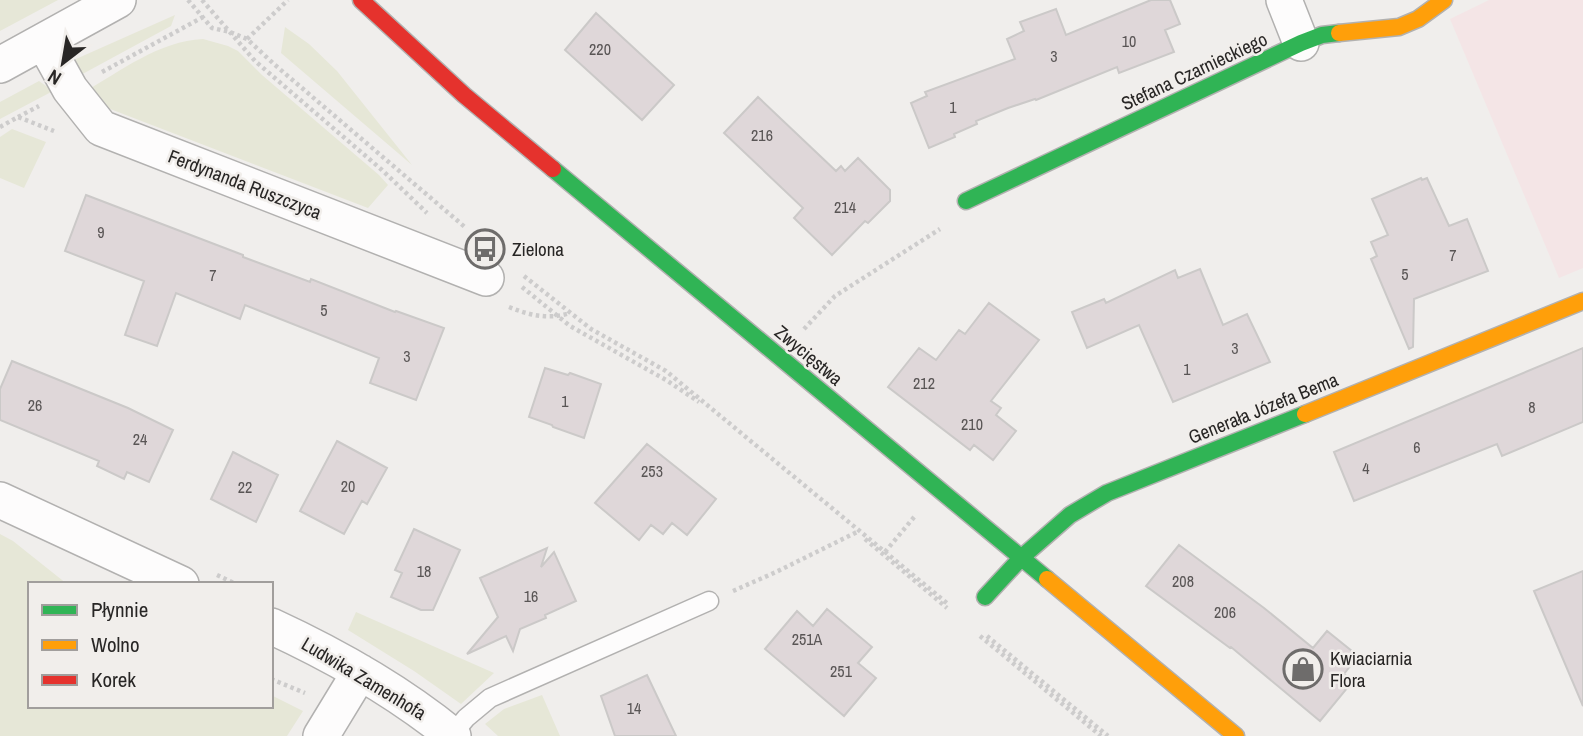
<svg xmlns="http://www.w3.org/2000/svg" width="1583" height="736" font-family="'Archivo Narrow',sans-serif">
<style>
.education{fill:#f4e5e6}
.green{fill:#e6e7d7}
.building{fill:#dfd7d9;stroke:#cbc9c8;stroke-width:2}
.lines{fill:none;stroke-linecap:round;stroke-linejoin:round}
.lane-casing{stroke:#b2b1b0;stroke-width:21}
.street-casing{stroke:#b2b1b0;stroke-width:38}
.fast-casing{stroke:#b2b1b0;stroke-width:19}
.slow-casing{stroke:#b2b1b0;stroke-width:19}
.jam-casing{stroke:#b2b1b0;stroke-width:19}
.path{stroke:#cdcccc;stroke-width:4.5;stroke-dasharray:3.5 3.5;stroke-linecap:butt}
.lane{stroke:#fdfcfc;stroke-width:18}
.street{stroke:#fdfcfc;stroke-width:35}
.fast{stroke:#30b455;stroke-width:16}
.slow{stroke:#ff9f0a;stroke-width:16}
.jam{stroke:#e5322d;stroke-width:16}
.labels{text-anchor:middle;stroke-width:5;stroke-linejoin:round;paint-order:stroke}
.number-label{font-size:16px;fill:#595555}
.street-label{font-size:19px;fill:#282625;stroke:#f1eeeb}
.poi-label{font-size:19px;fill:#282625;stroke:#f1eeeb;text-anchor:start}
</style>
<rect width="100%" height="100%" fill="#f0eeec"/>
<path class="education" d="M1489,0H1583V268L1559,278L1450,19Z"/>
<path class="green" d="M0,0H58L0,31Z
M175,15L171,26L77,77L76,59Z
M285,27L309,44L337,71L412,165L281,53Z
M203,39L228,46L238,51L262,75L379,175L388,185L368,208L92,102L84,92C121,71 159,41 203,39Z
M39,81L53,91L0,119V102Z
M12,129L46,142L24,188L0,178V137Z
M0,534L13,541L67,584H30V706H271V695L303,711L287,736H0Z
M356,612L494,673L461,704L414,671L348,630Z
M542,695L560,736H498L485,724L504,709Z"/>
<path class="building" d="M1151,0H1170L1180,24L1165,30L1174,52L1119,73L1117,67L1036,100L1035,99L1008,108L976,121L977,124L954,134L955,137L929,148L911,103L927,96L925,92L1015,59L1007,39L1024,31L1020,22L1056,9L1066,35Z
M596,13L674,85L642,120L565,50Z
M758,97L836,171L841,166L845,171L858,158L890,190V201L868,223L865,221L832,255L794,218L803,208L724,133Z
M1421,178L1422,180L1427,178L1449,226L1467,219L1488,271L1414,299L1413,347L1409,349L1371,259L1377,256L1371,242L1388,235L1372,199Z
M86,195L243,255V257L310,282L311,279L395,312L396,311L444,328L416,400L370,383L379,358L245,305L240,319L176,293L157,346L125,335L144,281L65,251Z
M1200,269L1223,325L1247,314L1270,362L1173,402L1139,325L1087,348L1072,312L1104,299L1106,303L1175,270L1178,278Z
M989,303L1039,340L991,401L1001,408L996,415L1016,431L993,460L974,445L970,450L888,387L919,348L936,360L959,330L965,334Z
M1583,348V422L1502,456L1497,444L1354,501L1334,452Z
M12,361L128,408L173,430L149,482L127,472L124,479L97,466L99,461L0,420V389Z
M545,368L568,375L570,373L601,384L584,438L553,427L552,425L529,417Z
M337,441L387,468L367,504L362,501L344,534L300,511Z
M647,444L716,499L687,535L672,523L663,534L651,525L639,540L595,503Z
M233,452L278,475L256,522L211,499Z
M414,529L460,550L433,610H421L391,597L402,573L395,570Z
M1179,545L1264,608L1313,648L1327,631L1358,656L1344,674L1353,681L1320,721L1231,647L1230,648L1146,586Z
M547,548L541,567L554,552L576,601L545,615L546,618L520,629L513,651L506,636L467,654L498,617L480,578Z
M1583,571V706L1534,591Z
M827,609L872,647L858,663L876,678L844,716L765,649L797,611L813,626Z
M647,675L676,736H615L601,696Z"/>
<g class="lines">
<g class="lane-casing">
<path id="lane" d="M452,735L466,718L490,698L709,601"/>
</g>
<g class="street-casing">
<path id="street" d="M1284,0L1301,43
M44,42L70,89L101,128L486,278
M0,65L118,0
M0,500L181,584
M271,626C336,656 398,691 453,736
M321,736L360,672"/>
</g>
<g class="fast-casing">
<path id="fast" d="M553,169L1047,579
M966,201L1301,43L1322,35L1339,33
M985,597L1022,557L1070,515L1107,493L1305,414"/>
</g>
<g class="slow-casing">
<path id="slow" d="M1339,33L1399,27L1418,19L1444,0
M1305,414L1583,301
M1047,579L1236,736"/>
</g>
<g class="jam-casing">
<path id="jam" d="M361,0L464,95L553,169"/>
</g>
<path class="path" d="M188,0L212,28L230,32L247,39L275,65L466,228
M202,0L255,61L382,170L427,213
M247,39L288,0
M102,72L203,17
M18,117L39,106
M0,127L18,117L54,131
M524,276L591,329L666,371L948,604
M522,287L570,326L666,380L699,402
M509,307C529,315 548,320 570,313
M804,329L835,296L940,229
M865,539L947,608
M885,552L915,516
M217,575L236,584
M733,591L776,572L859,531
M980,636L1101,736
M987,636L1108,736
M271,679L305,693"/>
<use href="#lane" class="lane"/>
<use href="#street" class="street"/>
<use href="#fast" class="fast"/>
<use href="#slow" class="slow"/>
<use href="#jam" class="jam"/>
</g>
<defs>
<g id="bus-ring" transform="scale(2.0125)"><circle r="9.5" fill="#f1eeeb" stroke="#6e6c6b" stroke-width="1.5"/><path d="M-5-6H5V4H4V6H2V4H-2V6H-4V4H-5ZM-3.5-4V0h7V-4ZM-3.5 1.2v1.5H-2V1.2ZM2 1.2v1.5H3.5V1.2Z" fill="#6e6c6b"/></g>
<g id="shop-ring" transform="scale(2.0125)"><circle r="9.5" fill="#f1eeeb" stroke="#6e6c6b" stroke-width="1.5"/><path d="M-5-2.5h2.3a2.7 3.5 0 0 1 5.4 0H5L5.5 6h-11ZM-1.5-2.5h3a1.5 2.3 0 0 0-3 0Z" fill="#6e6c6b"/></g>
</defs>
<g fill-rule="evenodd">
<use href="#bus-ring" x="485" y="249"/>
<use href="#shop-ring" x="1303" y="669"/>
</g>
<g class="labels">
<g class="number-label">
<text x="1129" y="47">10</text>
<text x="600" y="55">220</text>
<text x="1054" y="62">3</text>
<text x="953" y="113">1</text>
<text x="762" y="141">216</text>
<text x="845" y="213">214</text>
<text x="101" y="238">9</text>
<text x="1453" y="261">7</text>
<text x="1405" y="280">5</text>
<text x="213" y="281">7</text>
<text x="324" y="316">5</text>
<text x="1235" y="354">3</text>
<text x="407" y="362">3</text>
<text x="1187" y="375">1</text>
<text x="924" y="389">212</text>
<text x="565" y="407">1</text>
<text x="35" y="411">26</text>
<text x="1532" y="413">8</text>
<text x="972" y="430">210</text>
<text x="140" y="445">24</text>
<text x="1417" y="453">6</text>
<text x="1366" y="474">4</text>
<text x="652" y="477">253</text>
<text x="348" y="492">20</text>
<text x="245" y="493">22</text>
<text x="424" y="577">18</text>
<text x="1183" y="587">208</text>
<text x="531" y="602">16</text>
<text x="1225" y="618">206</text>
<text x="807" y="645">251A</text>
<text x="841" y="677">251</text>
<text x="634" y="714">14</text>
</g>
<g class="street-label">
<text transform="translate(1194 71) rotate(-25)" y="7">Stefana Czarnieckiego</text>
<text transform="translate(245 184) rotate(21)" y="7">Ferdynanda Ruszczyca</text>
<text transform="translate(809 355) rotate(40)" y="7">Zwycięstwa</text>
<text transform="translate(1263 408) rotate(-22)" y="7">Generała Józefa Bema</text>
<text transform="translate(364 678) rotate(31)" y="7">Ludwika Zamenhofa</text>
</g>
<g class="poi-label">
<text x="512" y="256">Zielona</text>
<text x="1330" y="665">Kwiaciarnia<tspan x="1330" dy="22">Flora</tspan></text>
</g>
</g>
<rect x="28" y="582" width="245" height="126" fill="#f1eeeb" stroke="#a19e9c" stroke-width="2"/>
<rect x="42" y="605" width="35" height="10" fill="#30b455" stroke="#a19e9c" stroke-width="2"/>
<text x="91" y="617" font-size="21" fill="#282625">Płynnie</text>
<rect x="42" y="640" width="35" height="10" fill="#ff9f0a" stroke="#a19e9c" stroke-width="2"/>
<text x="91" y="652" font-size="21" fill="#282625">Wolno</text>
<rect x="42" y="675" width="35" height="10" fill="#e5322d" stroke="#a19e9c" stroke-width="2"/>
<text x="91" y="687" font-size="21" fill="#282625">Korek</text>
<g transform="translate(63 63) rotate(211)" stroke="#f1eeeb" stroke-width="5" paint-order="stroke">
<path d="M0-5L12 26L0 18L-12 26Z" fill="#282625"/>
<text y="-10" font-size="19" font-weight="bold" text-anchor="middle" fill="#282625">N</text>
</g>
</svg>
